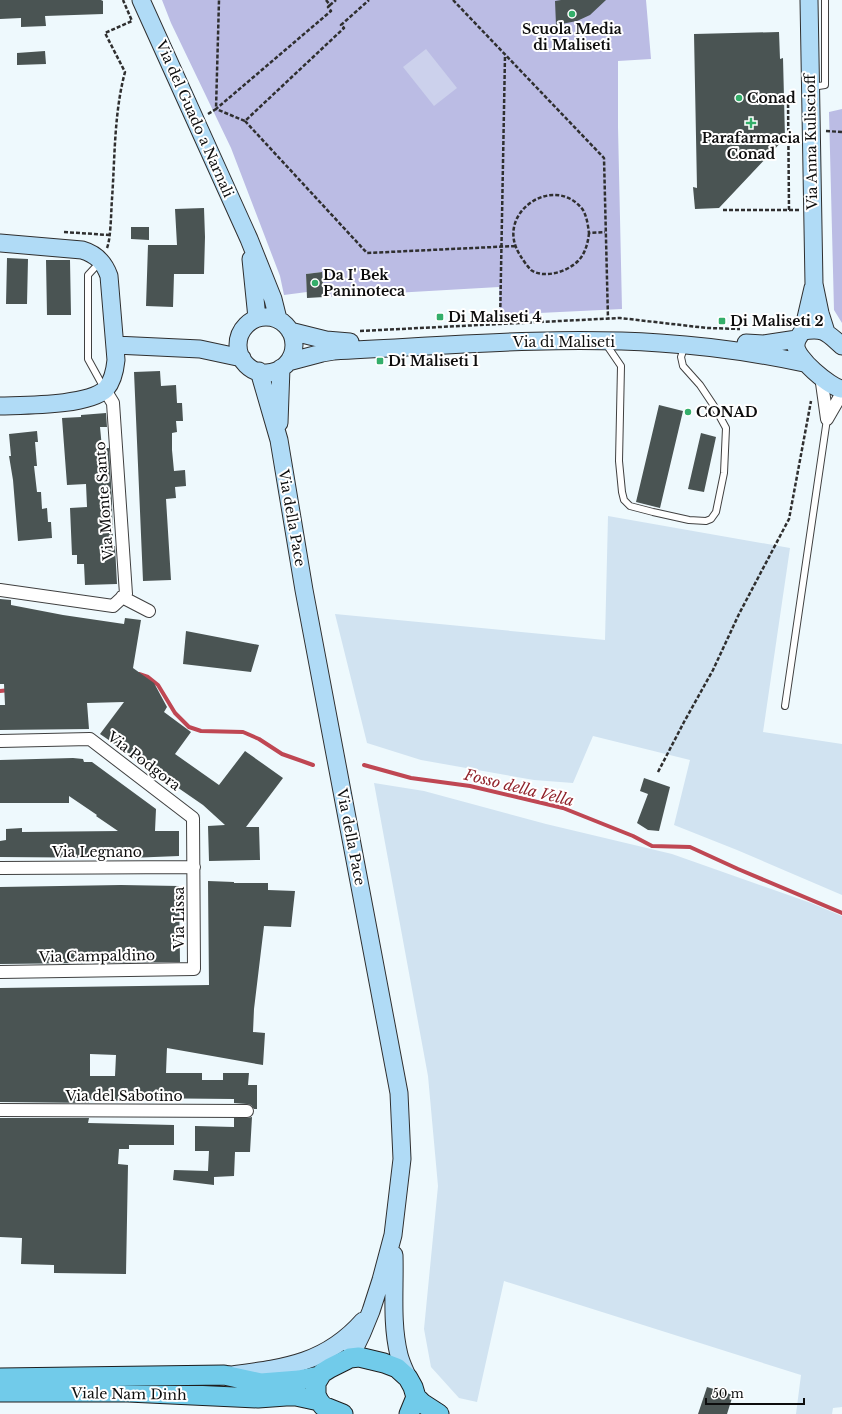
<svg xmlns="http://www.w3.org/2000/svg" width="842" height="1414" font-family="'Libre Baskerville',serif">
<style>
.farmland{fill:#d1e3f1}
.green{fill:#bbbce4}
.pitch{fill:#ccd1ec}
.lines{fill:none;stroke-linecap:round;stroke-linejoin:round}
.stream{stroke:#bf4753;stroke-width:4}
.building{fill:#4a5453;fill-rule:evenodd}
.lane-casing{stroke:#404040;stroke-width:8}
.street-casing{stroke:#404040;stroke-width:14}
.secondary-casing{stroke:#2f2f2f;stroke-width:19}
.primary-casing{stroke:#1e1e1e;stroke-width:21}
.path{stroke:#2f2f2f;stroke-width:2.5;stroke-dasharray:4 2;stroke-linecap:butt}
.lane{stroke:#fff;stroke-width:6}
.street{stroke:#fff;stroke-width:12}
.secondary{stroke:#b0dbf6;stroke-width:17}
.primary{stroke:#71cbea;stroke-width:19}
.poi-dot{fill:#34ae6a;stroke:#fff;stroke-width:1.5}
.labels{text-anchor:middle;stroke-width:4;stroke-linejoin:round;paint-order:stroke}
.poi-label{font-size:14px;font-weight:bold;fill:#0d0d0d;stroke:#fff;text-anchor:start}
.street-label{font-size:14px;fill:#0d0d0d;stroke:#fff}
.water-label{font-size:15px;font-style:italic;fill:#91232b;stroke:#fff}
</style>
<rect width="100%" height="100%" fill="#eef9fd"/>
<path class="farmland" d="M608,516L790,548L763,732L842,744V895L737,850L674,825L690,760L593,736L573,783L534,780L421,760L367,743L335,614L605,640Z
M374,783L424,791L546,824L672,854L811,903L842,916V1407L833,1408L832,1414H796L801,1375L504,1281L477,1402L459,1398L431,1367L424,1329L438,1186L428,1076Z"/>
<path class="green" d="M162,0H646L651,59L618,61V127L622,309L500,315L499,287L324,297L322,272L306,274L307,292L284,295L280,276L231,148L171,23Z
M842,109V323L834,310L829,112Z"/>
<path class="pitch" d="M426,49L457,88L434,106L403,67Z"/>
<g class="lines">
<path class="stream" d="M139,674L148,677L158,685L175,713L189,727L201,731L243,732L259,739L282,754L313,765
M0,691L10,690
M364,765L411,778L470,786L563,808L633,836L652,846L690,847L738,869L842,913"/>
</g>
<path class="building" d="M0,0H101L103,1V14L45,16L46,26L21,27V18L0,19Z
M561,0H606L590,15L577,21L556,25L555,1Z
M779,32L780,59L783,58L785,138L719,208L695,209L693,187L697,188L694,34Z
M45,51L46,64L17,65V53Z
M204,208L205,237L204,274H174L173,307L146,306L148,245H177L175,209Z
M131,227H149V240L131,239Z
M7,258L28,259L27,304H6Z
M46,260H70L71,315H47Z
M322,272L324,297L307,298L306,274Z
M160,371L161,386L176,385L177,403H182L183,421H176L177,432L172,433V450L174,471L185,470L186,486L175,487L176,498L166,499L171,580L143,581L134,372Z
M659,405L683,411L660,508L636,502Z
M106,413L107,427H100L102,448H109L112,501L113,546H115L117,584L85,585L84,564H77V555H72L70,508L87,507L86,484L67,485L62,418L81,417V415Z
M37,431L38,442H35L37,466H34L37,492H41L42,509L47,508L48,522H51L52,538L18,541L13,480L9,456H11L9,434Z
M701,433L716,437L704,492L688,489Z
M0,599L11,600V605L63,615L124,624L125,618L141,620L133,668L154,683L167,707L164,712L191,732L175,754L219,785L245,751L283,778L246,827H259L260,860L209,861L208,826L225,825L203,805L100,734L124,702L87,703L89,729L0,730V705H5L4,684H0Z
M186,631L259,645L251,672L183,664Z
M73,758L83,759L84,762H92L156,809L155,831H179V856L129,858L0,857V841L6,840V829L22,828V832L118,831L96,816L97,815L69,796V803H0V760Z
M644,778L670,787L659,831L648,830L637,823L648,794L640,791Z
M208,881L234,882V883H268V890L295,891L291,927L264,926L254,1009L253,1032L265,1033L263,1065L167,1048L166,1073H202V1080H223V1073H249L248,1085H257V1109H254L251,1105L247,1104L234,1103V1099L130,1098V1101L89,1100V1103L0,1102V988L209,985ZM90,1054L116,1055L115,1076H90Z
M121,885L179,886L180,962L0,964V887Z
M252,1117L250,1152H235L234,1176L214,1177V1185L173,1180L174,1170L208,1171L209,1151H195V1126L234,1127V1118H247Z
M0,1118H89L88,1123L174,1125V1145H129V1149H119L118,1164L128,1165L126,1274L54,1273V1265L21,1264L22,1238L0,1237Z
M707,1387L733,1395L727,1414H698Z"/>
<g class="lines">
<g class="lane-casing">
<path id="lane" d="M812,87L825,85V0
M100,262L88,275V359L104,388
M606,344L621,366L619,461L622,492L624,500L630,506L653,512L689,520L706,521L711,519L716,512L724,473L726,428L714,406L700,385L683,366L681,357L683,351L688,348
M785,706L827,419"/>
</g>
<g class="street-casing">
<path id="street" d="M821,376L827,419
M827,419L842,393
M0,590L113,606L126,594L113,403L105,390
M122,597L149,611
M0,741L90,739L193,818L194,969L0,972
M0,868L194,867
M0,1110L247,1111"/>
</g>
<g class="secondary-casing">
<path id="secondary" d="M141,0L249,239L273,299L278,319
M809,0L814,284L820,313L826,332
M0,243L82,250C96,254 104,262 109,276L116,360C115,370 113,381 106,389C88,406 25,405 0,406
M251,259L257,318
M238 345a28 28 0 1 1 56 0a28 28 0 1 1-56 0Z
M290,331L326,340L350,342
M803,331L813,288
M746,343L764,344L797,339
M115,345L200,349L242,358
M842,346C826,332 825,328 803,331C800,335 796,339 796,345C795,358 830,387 842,389
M288,362L322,353L334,351C442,346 552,336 660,343C709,346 757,353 804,363
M259,371L279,440L304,590L399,1093L402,1159L393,1235L381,1280L371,1311L362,1333L350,1358
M279,423L281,368
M394,1255C395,1288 391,1323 399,1355C401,1363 405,1371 408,1378
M230,1375C284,1368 325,1364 363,1321"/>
</g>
<g class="primary-casing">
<path id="primary" d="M0,1378L224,1375L261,1383L299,1380L319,1376
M0,1392H128L258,1398L286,1396H296L319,1401
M343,1414L323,1406L319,1401L316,1395V1383L322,1373L330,1368L350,1358L359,1357L384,1363L397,1368L408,1378L413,1387L416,1397L422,1403L439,1414
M409,1414L416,1397"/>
</g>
<path class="path" d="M326,0L330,5L336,0
M453,0L604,158L608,319
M330,5L328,7L331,11L216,109L245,121L344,28L341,25L369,0
M208,114L216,109L219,0
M245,121L367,253L515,246
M826,131L842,132
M723,210H799
M789,210L788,98H796
M64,232L109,235
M589,233C588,243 585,254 578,261C567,272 544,279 531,270C527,266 523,260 520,255C493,213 555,172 583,210C587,217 588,226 589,233L605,232
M107,248C111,238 111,211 112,199C115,157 114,113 125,72L105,33L132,21L123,0
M500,325L505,55
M360,331L620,318L707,328L740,329
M658,772L684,722L713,670L739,614L789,519L811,401"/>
<use href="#lane" class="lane"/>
<use href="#street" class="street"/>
<use href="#secondary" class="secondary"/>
<use href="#primary" class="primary"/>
</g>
<g class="poi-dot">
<circle cx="572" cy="14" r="4"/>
<circle cx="739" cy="98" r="4"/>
<path d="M749 117h4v4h4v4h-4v4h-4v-4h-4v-4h4z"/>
<circle cx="315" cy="283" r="4"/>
<rect x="436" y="313" width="8" height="8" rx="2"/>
<rect x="718" y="317" width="8" height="8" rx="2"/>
<rect x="376" y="357" width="8" height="8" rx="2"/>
<circle cx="688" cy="412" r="4"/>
</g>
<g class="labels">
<g class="poi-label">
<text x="572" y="34" text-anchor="middle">Scuola Media<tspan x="572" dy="16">di Maliseti</tspan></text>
<text x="747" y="103">Conad</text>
<text x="751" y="143" text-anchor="middle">Parafarmacia<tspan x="751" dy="16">Conad</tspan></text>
<text x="323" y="280">Da I' Bek<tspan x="323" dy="16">Paninoteca</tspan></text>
<text x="448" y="322">Di Maliseti 4</text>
<text x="730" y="326">Di Maliseti 2</text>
<text x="388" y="366">Di Maliseti 1</text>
<text x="696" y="417">CONAD</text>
</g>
<g class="street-label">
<text transform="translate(195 119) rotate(66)" y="5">Via del Guado a Narnali</text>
<text transform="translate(811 142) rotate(-91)" y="5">Via Anna Kuliscioff</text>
<text x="564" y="347">Via di Maliseti</text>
<text transform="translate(104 501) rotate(-94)" y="5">Via Monte Santo</text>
<text transform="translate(292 518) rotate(80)" y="5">Via della Pace</text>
<text transform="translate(144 761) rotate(37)" y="5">Via Podgora</text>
<text transform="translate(351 837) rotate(79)" y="5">Via della Pace</text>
<text x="97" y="857">Via Legnano</text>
<text transform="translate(179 918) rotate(-90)" y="5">Via Lissa</text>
<text transform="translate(97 956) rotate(-1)" y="5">Via Campaldino</text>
<text x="124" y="1101">Via del Sabotino</text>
<text transform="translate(129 1394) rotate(1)" y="5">Viale Nam Dinh</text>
</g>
<g class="water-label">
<text transform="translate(519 788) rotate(14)" y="5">Fosso della Vella</text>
</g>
</g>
<path d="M706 1398v6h98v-6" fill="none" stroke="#0d0d0d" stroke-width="2"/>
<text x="712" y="1398" font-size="12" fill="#0d0d0d" stroke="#ffffff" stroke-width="3" paint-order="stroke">50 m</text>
</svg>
